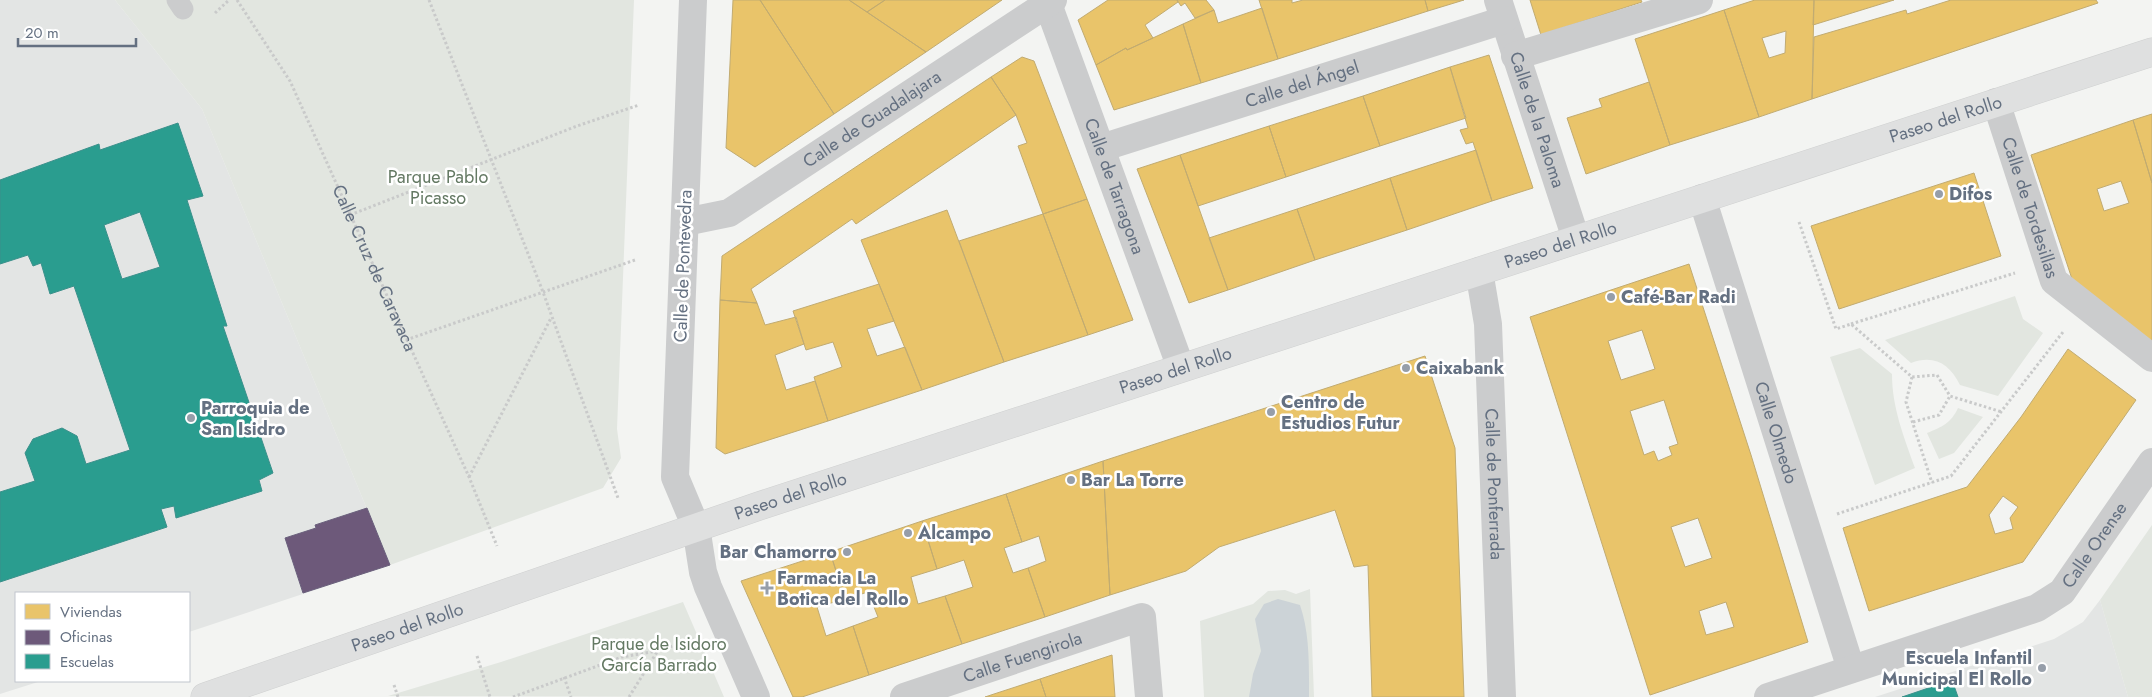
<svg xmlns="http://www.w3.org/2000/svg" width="2152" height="697" font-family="Jost,sans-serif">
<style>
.built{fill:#e3e5e4}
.green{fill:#e2e6e0}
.water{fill:#ccd3d7}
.homes{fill:#e9c46a;stroke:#c1ab71;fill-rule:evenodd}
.offices{fill:#6d597a;stroke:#6a607c}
.schools{fill:#2a9d8f;stroke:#3b908b;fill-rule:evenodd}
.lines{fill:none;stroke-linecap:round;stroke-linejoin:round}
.primary-casing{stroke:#cfd0d0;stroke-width:29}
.path{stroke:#c9caca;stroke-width:3;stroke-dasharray:2.5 2.5;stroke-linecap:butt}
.lane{stroke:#cbcccd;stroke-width:21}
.street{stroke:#cbcccd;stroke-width:28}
.primary{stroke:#dfe0e0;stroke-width:28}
.poi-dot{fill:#969ea9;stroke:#fff;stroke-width:2}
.labels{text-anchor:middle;stroke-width:5;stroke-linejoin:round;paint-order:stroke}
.street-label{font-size:18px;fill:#647081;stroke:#fff}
.park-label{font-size:18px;fill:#647963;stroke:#fff}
.poi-label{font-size:18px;font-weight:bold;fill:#647081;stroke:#fff;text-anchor:start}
</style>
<rect width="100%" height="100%" fill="#f3f4f2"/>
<path class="built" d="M0,0H115L202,109L390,565L189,632V593H16V681H41L0,694Z
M2100,600L2128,697H1875L2054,639L2083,622Z"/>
<path class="green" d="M115,0H634L617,429L621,458L603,488L390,565L202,109Z
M2015,296L2023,319L2043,333L1998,396L1960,385C1950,364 1934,354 1911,363L1885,340Z
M1860,348L1892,374C1892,408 1904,437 1915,468L1875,485L1830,357Z
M1958,408L1983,417L1954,453L1939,459L1927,433C1942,427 1951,423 1958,408Z
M2152,525V697H2128L2100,600Z
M1310,589L1314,697H1204L1200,621L1253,604L1268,591L1285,590L1296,594Z
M683,602L724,697L388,696L501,662Z"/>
<path class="water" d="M1278,599L1300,605C1310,634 1309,666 1309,697H1249L1253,674L1261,651L1255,619L1264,604Z"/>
<path class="homes" d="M733,0H760L834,114L755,167L726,148Z
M760,0H849L926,52L834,114Z
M849,0H885L867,12Z
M885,0H1002L926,52L867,12Z
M1108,0H1177L1178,2L1145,25L1153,38L1127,50L1126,48L1096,65L1078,20Z
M1177,0H1206L1214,10L1195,18L1185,3L1181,6Z
M1259,0H1292V3L1303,0H1425L1428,11L1278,59Z
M1425,0H1464L1428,11Z
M1530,0H1641L1642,2L1541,35Z
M1755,0H1814L1812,99L1759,117L1724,10ZM1786,31L1785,53L1769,58L1762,38Z
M1814,0H1894L1813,25Z
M1951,0H2096L2098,3L1812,99L1814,37L1906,10L1907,14Z
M1262,8L1278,59L1201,83L1183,24L1214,10L1218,23Z
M1724,10L1759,117L1670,145L1635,39Z
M1183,24L1201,83L1114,110L1096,65L1126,48L1127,50Z
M1489,55L1533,188L1492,201L1473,142L1466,144L1460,130L1468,128L1450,67Z
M1022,57L1034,61L1087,199L1043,214L1018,146L1027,143L1016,115L991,77Z
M1450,67L1466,118L1380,146L1363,96Z
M991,77L1016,115L856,224L852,219L751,289L757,303L720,300L722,256Z
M1649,82L1670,145L1586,174L1567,118L1602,107L1599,99Z
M1363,96L1380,146L1286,177L1269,126Z
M2152,114V183L2133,120Z
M2133,120L2152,183V342L2075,288L2031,155ZM2121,181L2129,203L2104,211L2097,189Z
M1269,126L1286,177L1198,206L1180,155Z
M1476,150L1492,201L1407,230L1390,178Z
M1180,155L1228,290L1189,303L1137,169Z
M1974,173L2001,256L1839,309L1811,226Z
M1390,178L1407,230L1315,260L1297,209Z
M1087,199L1133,320L1088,335L1043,214Z
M1297,209L1315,260L1228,290L1209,238Z
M947,210L1004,362L922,390L861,240Z
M1043,214L1088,335L1004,362L959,241Z
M1689,264L1751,455L1808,642L1650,695L1530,317ZM1642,330L1655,369L1621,380L1608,341ZM1664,400L1678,444L1669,447L1672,455L1658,461L1654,451L1644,455L1630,411ZM1698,518L1712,558L1685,567L1671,527ZM1726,602L1734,627L1706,635L1699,611Z
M879,284L894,321L867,329L877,356L905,347L922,390L828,421L814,377L842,367L833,342L806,350L793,311Z
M720,300L757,303L765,325L796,317L804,344L775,355L786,390L815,381L828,421L725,454L716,448Z
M2068,349L2136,400L2023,562L1869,611L1843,528L1967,487L2021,417ZM2003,496L2018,507L2010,518L2013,529L1995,534L1989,515Z
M1425,356L1455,448L1464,697H1372L1368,565L1354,567L1335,510L1219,547L1186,571L1110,595L1103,461Z
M1103,461L1110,595L1045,617L1028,568L1046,561L1039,536L1022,542L1006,494Z
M1006,494L1022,542L1004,548L1013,573L1028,568L1045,617L962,644L945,596L973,587L964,560L937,569L922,521Z
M922,521L937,569L911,577L918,604L945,596L962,644L869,675L853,626L878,617L868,592L845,599L830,552Z
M830,552L845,599L817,607L826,636L853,626L869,675L802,697H793L741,581Z
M1112,655L1115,697H1046L1040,679Z
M1040,679L1046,697H985L994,694Z"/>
<path class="offices" d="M367,508L390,565L303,593L285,538L316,528L315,525Z"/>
<path class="schools" d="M178,123L203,196L187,200L227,326H223L273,473L259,480L262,491L176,518L174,506L161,509L167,527L0,582V492L35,481L25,453L33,439L62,428L77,436L86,464L130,450L74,286L50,294L41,263L33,266L28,255L0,264V180L99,144L100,150ZM140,212L160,267L122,279L104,225Z
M1952,680L1958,697H1902Z"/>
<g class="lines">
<g class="primary-casing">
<g id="primary">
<path id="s11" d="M205,697L759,506L2152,52"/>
</g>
</g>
<g class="path">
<path id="s1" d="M237,0L290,81L469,477L497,546"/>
<path d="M429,0L543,292L618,498"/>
<path d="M215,13L229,0"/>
<path d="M350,215L577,126L639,105"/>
<path d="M1799,222L1836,329L1851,324L1912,377L1937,375L1950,396L2002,412"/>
<path d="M1851,324L2015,273"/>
<path d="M406,340L635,260"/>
<path d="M1912,377L1906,402L1932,483"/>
<path d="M1913,422L1939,415L1950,396"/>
<path d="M469,477L551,318"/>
<path d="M1837,514L1951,476L2063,332"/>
<path d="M477,656L490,697"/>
<path d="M564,677L571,697"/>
<path d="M394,685L398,697"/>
<path d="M513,697L622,657L657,651L694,639"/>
<path d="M629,697L657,652"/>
</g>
<path class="lane" d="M177,0L183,9"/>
<g class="street">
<path d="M693,0L675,477L696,527L703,572L708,587L756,697"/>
<path id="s2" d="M1498,0L1576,239"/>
<path id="s3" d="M1048,4L1181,368"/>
<path d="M1515,56L1699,0"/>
<path id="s4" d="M1996,102L2054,281L2152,358"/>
<path id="s5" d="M1101,148L1504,20"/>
<path id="s6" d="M1702,198L1851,669"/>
<path id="s7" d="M685,222L729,213L1053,0"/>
<path id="s8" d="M1479,271L1488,324L1502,697"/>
<path id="s9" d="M904,697L1142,617L1149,697"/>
<path id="s10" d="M1768,697L2037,608L2062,592L2152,462"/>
</g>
<use href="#primary" class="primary"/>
</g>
<g class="poi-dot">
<circle cx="1939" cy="194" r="5"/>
<circle cx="1611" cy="297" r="5"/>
<circle cx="1406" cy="368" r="5"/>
<circle cx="1271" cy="412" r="5"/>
<circle cx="191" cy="418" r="5"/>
<circle cx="1071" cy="480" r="5"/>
<circle cx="908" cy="533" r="5"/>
<circle cx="847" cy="552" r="5"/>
<path d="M764.5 580.5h5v5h5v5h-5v5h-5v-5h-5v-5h5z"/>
<circle cx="2042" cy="668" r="5"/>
</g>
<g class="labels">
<g class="street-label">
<text dy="6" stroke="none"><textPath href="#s5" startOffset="211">Calle del Ángel</textPath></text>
<text dy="6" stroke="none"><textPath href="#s7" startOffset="216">Calle de Guadalajara</textPath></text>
<text dy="6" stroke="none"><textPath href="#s11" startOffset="1834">Paseo del Rollo</textPath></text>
<text dy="6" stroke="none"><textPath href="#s2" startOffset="126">Calle de la Paloma</textPath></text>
<text dy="6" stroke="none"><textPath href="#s3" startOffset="194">Calle de Tarragona</textPath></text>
<text dy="6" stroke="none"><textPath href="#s4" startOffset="111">Calle de Tordesillas</textPath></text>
<text dy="6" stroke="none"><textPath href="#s11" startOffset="1429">Paseo del Rollo</textPath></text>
<text transform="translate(683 266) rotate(-88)" y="6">Calle de Pontevedra</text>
<text dy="6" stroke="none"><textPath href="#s1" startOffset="302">Calle Cruz de Caravaca</textPath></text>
<text dy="6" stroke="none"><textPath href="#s11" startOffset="1024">Paseo del Rollo</textPath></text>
<text dy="6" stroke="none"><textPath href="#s6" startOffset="246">Calle Olmedo</textPath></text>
<text dy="6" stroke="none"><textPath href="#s8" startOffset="214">Calle de Ponferrada</textPath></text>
<text dy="6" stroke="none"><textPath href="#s11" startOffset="619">Paseo del Rollo</textPath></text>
<text dy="6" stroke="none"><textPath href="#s10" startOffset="370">Calle Orense</textPath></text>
<text dy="6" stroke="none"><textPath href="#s11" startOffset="214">Paseo del Rollo</textPath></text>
<text dy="6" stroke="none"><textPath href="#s9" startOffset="125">Calle Fuengirola</textPath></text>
</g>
<g class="park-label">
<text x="438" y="183">Parque Pablo<tspan x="438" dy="21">Picasso</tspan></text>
<text x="659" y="650">Parque de Isidoro<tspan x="659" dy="21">García Barrado</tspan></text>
</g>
<g class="poi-label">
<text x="1949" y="200">Difos</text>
<text x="1621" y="303">Café-Bar Radi</text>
<text x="1416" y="374">Caixabank</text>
<text x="1281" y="408">Centro de<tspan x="1281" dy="21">Estudios Futur</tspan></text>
<text x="201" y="414">Parroquia de<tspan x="201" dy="21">San Isidro</tspan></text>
<text x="1081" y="486">Bar La Torre</text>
<text x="918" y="539">Alcampo</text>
<text x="837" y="558" text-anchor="end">Bar Chamorro</text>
<text x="777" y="584">Farmacia La<tspan x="777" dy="21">Botica del Rollo</tspan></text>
<text x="2032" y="664" text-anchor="end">Escuela Infantil<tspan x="2032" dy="21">Municipal El Rollo</tspan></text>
</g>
</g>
<rect x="15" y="592" width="175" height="90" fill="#ffffff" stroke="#c1c6cd"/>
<rect x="25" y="604" width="25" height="15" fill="#e9c46a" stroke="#c1c6cd"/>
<text x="60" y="617" font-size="15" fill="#647081">Viviendas</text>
<rect x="25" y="630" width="25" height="15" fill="#6d597a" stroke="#c1c6cd"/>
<text x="60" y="642" font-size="15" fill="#647081">Oficinas</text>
<rect x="25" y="654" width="25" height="15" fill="#2a9d8f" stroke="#c1c6cd"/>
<text x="60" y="667" font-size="15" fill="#647081">Escuelas</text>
<path d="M18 38v8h118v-8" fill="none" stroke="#647081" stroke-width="2.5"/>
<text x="25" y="38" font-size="15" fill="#647081" stroke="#ffffff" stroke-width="4" paint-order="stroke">20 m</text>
</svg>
